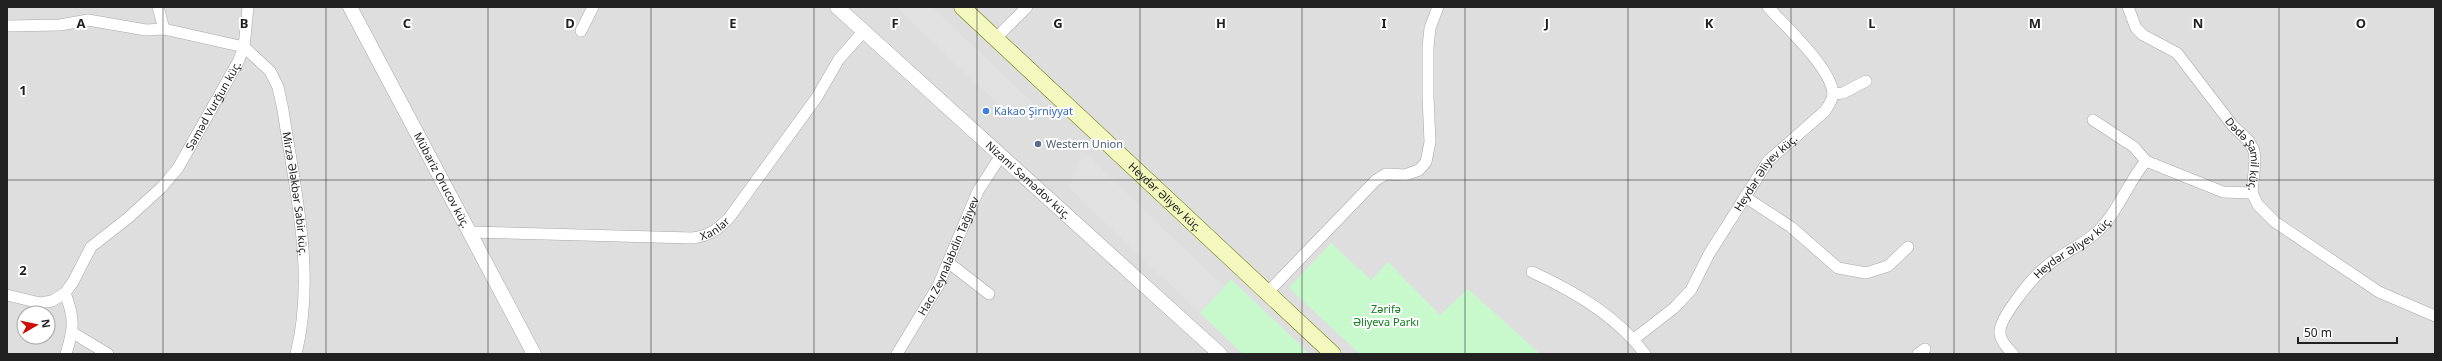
<svg xmlns="http://www.w3.org/2000/svg" width="2442" height="361" font-family="'Noto Sans',sans-serif">
<style>
.residential{fill:#dfdede;fill-rule:evenodd}
.park{fill:#c7f9cd}
.parking{fill:#e1e1e1}
.lines{fill:none;stroke-linecap:round;stroke-linejoin:round}
.minor-casing{stroke:#a8a8a8;stroke-width:12}
.tertiary-casing{stroke:#a8a8a8;stroke-width:15}
.secondary-casing{stroke:#687907;stroke-width:17}
.minor{stroke:#fff;stroke-width:11}
.tertiary{stroke:#fff;stroke-width:14}
.secondary{stroke:#f3f9be;stroke-width:16}
.grid{fill:none;stroke:#212121;stroke-width:1;stroke-opacity:0.55}
.shop-dot{fill:#3f7fe0;stroke:#fff;stroke-width:1.5}
.service-dot{fill:#5c6f8a;stroke:#fff;stroke-width:1.5}
.labels{text-anchor:middle;stroke-width:4;stroke-linejoin:round;paint-order:stroke}
.street-label{font-size:11px;fill:#212121;stroke:#fff}
.shop-label{font-size:11px;fill:#366cbe;stroke:#fff;text-anchor:start}
.service-label{font-size:11px;fill:#4e5e75;stroke:#fff;text-anchor:start}
.park-label{font-size:11px;fill:#0e801c;stroke:#fff}
.grid-label{font-size:13px;text-anchor:middle;font-weight:bold;fill:#212121;stroke:#fff;stroke-width:4;stroke-linejoin:round;paint-order:stroke}
</style>
<rect width="100%" height="100%" fill="#f1eee8"/>
<path class="residential" d="M7,7H2435V354H7ZM24,313H48V337H24Z"/>
<path class="park" d="M1331,243L1371,280L1388,262L1440,315L1468,289L1540,354H1360L1289,288Z
M1231,279L1310,354H1243L1200,313Z"/>
<path class="parking" d="M896,7H932L1034,104L1017,122Z
M1082,150L1224,287L1200,313L1069,188Z"/>
<g class="lines">
<g class="minor-casing">
<g id="minor">
<path d="M158,7L164,29"/>
<path id="s1" d="M2128,7L2136,28L2143,35L2177,53L2233,126L2249,141L2254,151L2255,161L2252,193L2258,205L2275,222L2379,292L2435,316"/>
<path id="s2" d="M7,26L60,25L88,20L146,30L164,29L244,47L270,71L278,87L283,110C295,191 316,274 296,354"/>
<path d="M581,31L593,7"/>
<path d="M995,39L1027,7"/>
<path d="M1833,94L1843,93L1866,81"/>
<path d="M2093,120L2134,147L2146,161L2223,192L2252,193"/>
<path d="M1745,197L1791,227L1838,268L1866,273L1888,266L1908,247"/>
<path id="s3" d="M470,232L692,238C709,236 717,230 729,218L817,97L839,59L863,32"/>
<path d="M949,263L989,294"/>
<path d="M1532,272C1574,291 1617,316 1645,354"/>
<path d="M1268,292L1376,180L1386,174L1405,175L1419,170L1426,162L1430,142L1428,97V47L1430,28L1438,7"/>
<path d="M65,293C75,319 74,328 66,354"/>
<path id="s4" d="M7,295L40,303L52,301L65,293L73,282L91,247L128,218L162,187L178,168L238,62L244,47L248,7"/>
<path d="M73,333L108,354"/>
<path id="s5" d="M1634,339L1674,308L1691,290L1709,254L1768,161L1825,111C1828,106 1833,100 1833,94C1832,69 1785,26 1768,7"/>
<path id="s6" d="M897,354L938,286L978,191L1000,157"/>
<path d="M1918,354L1925,349"/>
<path id="s7" d="M2013,354C2007,348 1999,339 2000,331C2000,318 2030,281 2041,271C2057,255 2081,247 2098,231C2118,212 2128,182 2146,161"/>
</g>
</g>
<g class="tertiary-casing">
<g id="tertiary">
<path id="s8" d="M350,7L534,354"/>
<path id="s9" d="M837,7L1220,354"/>
</g>
</g>
<g class="secondary-casing">
<g id="secondary">
<path id="s10" d="M962,7L1333,354"/>
</g>
</g>
<use href="#minor" class="minor"/>
<use href="#tertiary" class="tertiary"/>
<use href="#secondary" class="secondary"/>
</g>
<path class="grid" d="M163,7V354M326,7V354M488,7V354M651,7V354M814,7V354M977,7V354M1140,7V354M1302,7V354M1465,7V354M1628,7V354M1791,7V354M1954,7V354M2116,7V354M2279,7V354M7,180H2435"/>
<circle class="shop-dot" cx="986" cy="111" r="4"/>
<circle class="service-dot" cx="1038" cy="144" r="4"/>
<g class="labels">
<g class="street-label">
<text dy="4" stroke="none"><textPath href="#s4" startOffset="304">Səməd Vurğun küç.</textPath></text>
<text dy="4" stroke="none"><textPath href="#s1" startOffset="195">Dədə Şamil küç.</textPath></text>
<text dy="4" stroke="none"><textPath href="#s5" startOffset="215">Heydər Əliyev küç.</textPath></text>
<text dy="4" stroke="none"><textPath href="#s8" startOffset="196">Mübariz Orucov küç.</textPath></text>
<text dy="4" stroke="none"><textPath href="#s9" startOffset="258">Nizami Səmədov küç.</textPath></text>
<text dy="4" stroke="none"><textPath href="#s2" startOffset="402">Mirzə Ələkbər Sabir küç.</textPath></text>
<text dy="4" stroke="none"><textPath href="#s10" startOffset="278">Heydər Əliyev küç.</textPath></text>
<text dy="4" stroke="none"><textPath href="#s3" startOffset="247">Xanlar</textPath></text>
<text dy="4" stroke="none"><textPath href="#s7" startOffset="140">Heydər Əliyev küç.</textPath></text>
<text dy="4" stroke="none"><textPath href="#s6" startOffset="111">Hacı Zeynalabdin Tağıyev</textPath></text>
</g>
<g class="shop-label">
<text x="994" y="115">Kakao Şirniyyat</text>
</g>
<g class="service-label">
<text x="1046" y="148">Western Union</text>
</g>
<g class="park-label">
<text x="1386" y="313">Zərifə<tspan x="1386" dy="13">Əliyeva Parkı</tspan></text>
</g>
</g>
<g class="grid-label">
<text x="81" y="28">A</text>
<text x="244" y="28">B</text>
<text x="407" y="28">C</text>
<text x="570" y="28">D</text>
<text x="733" y="28">E</text>
<text x="895" y="28">F</text>
<text x="1058" y="28">G</text>
<text x="1221" y="28">H</text>
<text x="1384" y="28">I</text>
<text x="1547" y="28">J</text>
<text x="1709" y="28">K</text>
<text x="1872" y="28">L</text>
<text x="2035" y="28">M</text>
<text x="2198" y="28">N</text>
<text x="2361" y="28">O</text>
<text x="23" y="95">1</text>
<text x="23" y="275">2</text>
</g>
<rect width="2442" height="361" fill="none" stroke="#212121" stroke-width="16"/>
<g transform="translate(36 325) rotate(81)"><circle r="19" fill="#ffffff" stroke="#a6a6a6"/>
<path d="M0-3L7 15L0 10L-7 15Z" fill="#ce0c04"/>
<text y="-6" font-size="11" font-weight="bold" text-anchor="middle" fill="#212121">N</text>
</g>
<path d="M2298 337v6h99v-6" fill="none" stroke="#212121" stroke-width="2"/>
<text x="2304" y="337" font-size="12" fill="#212121" stroke="#ffffff" stroke-width="3" paint-order="stroke">50 m</text>
</svg>
